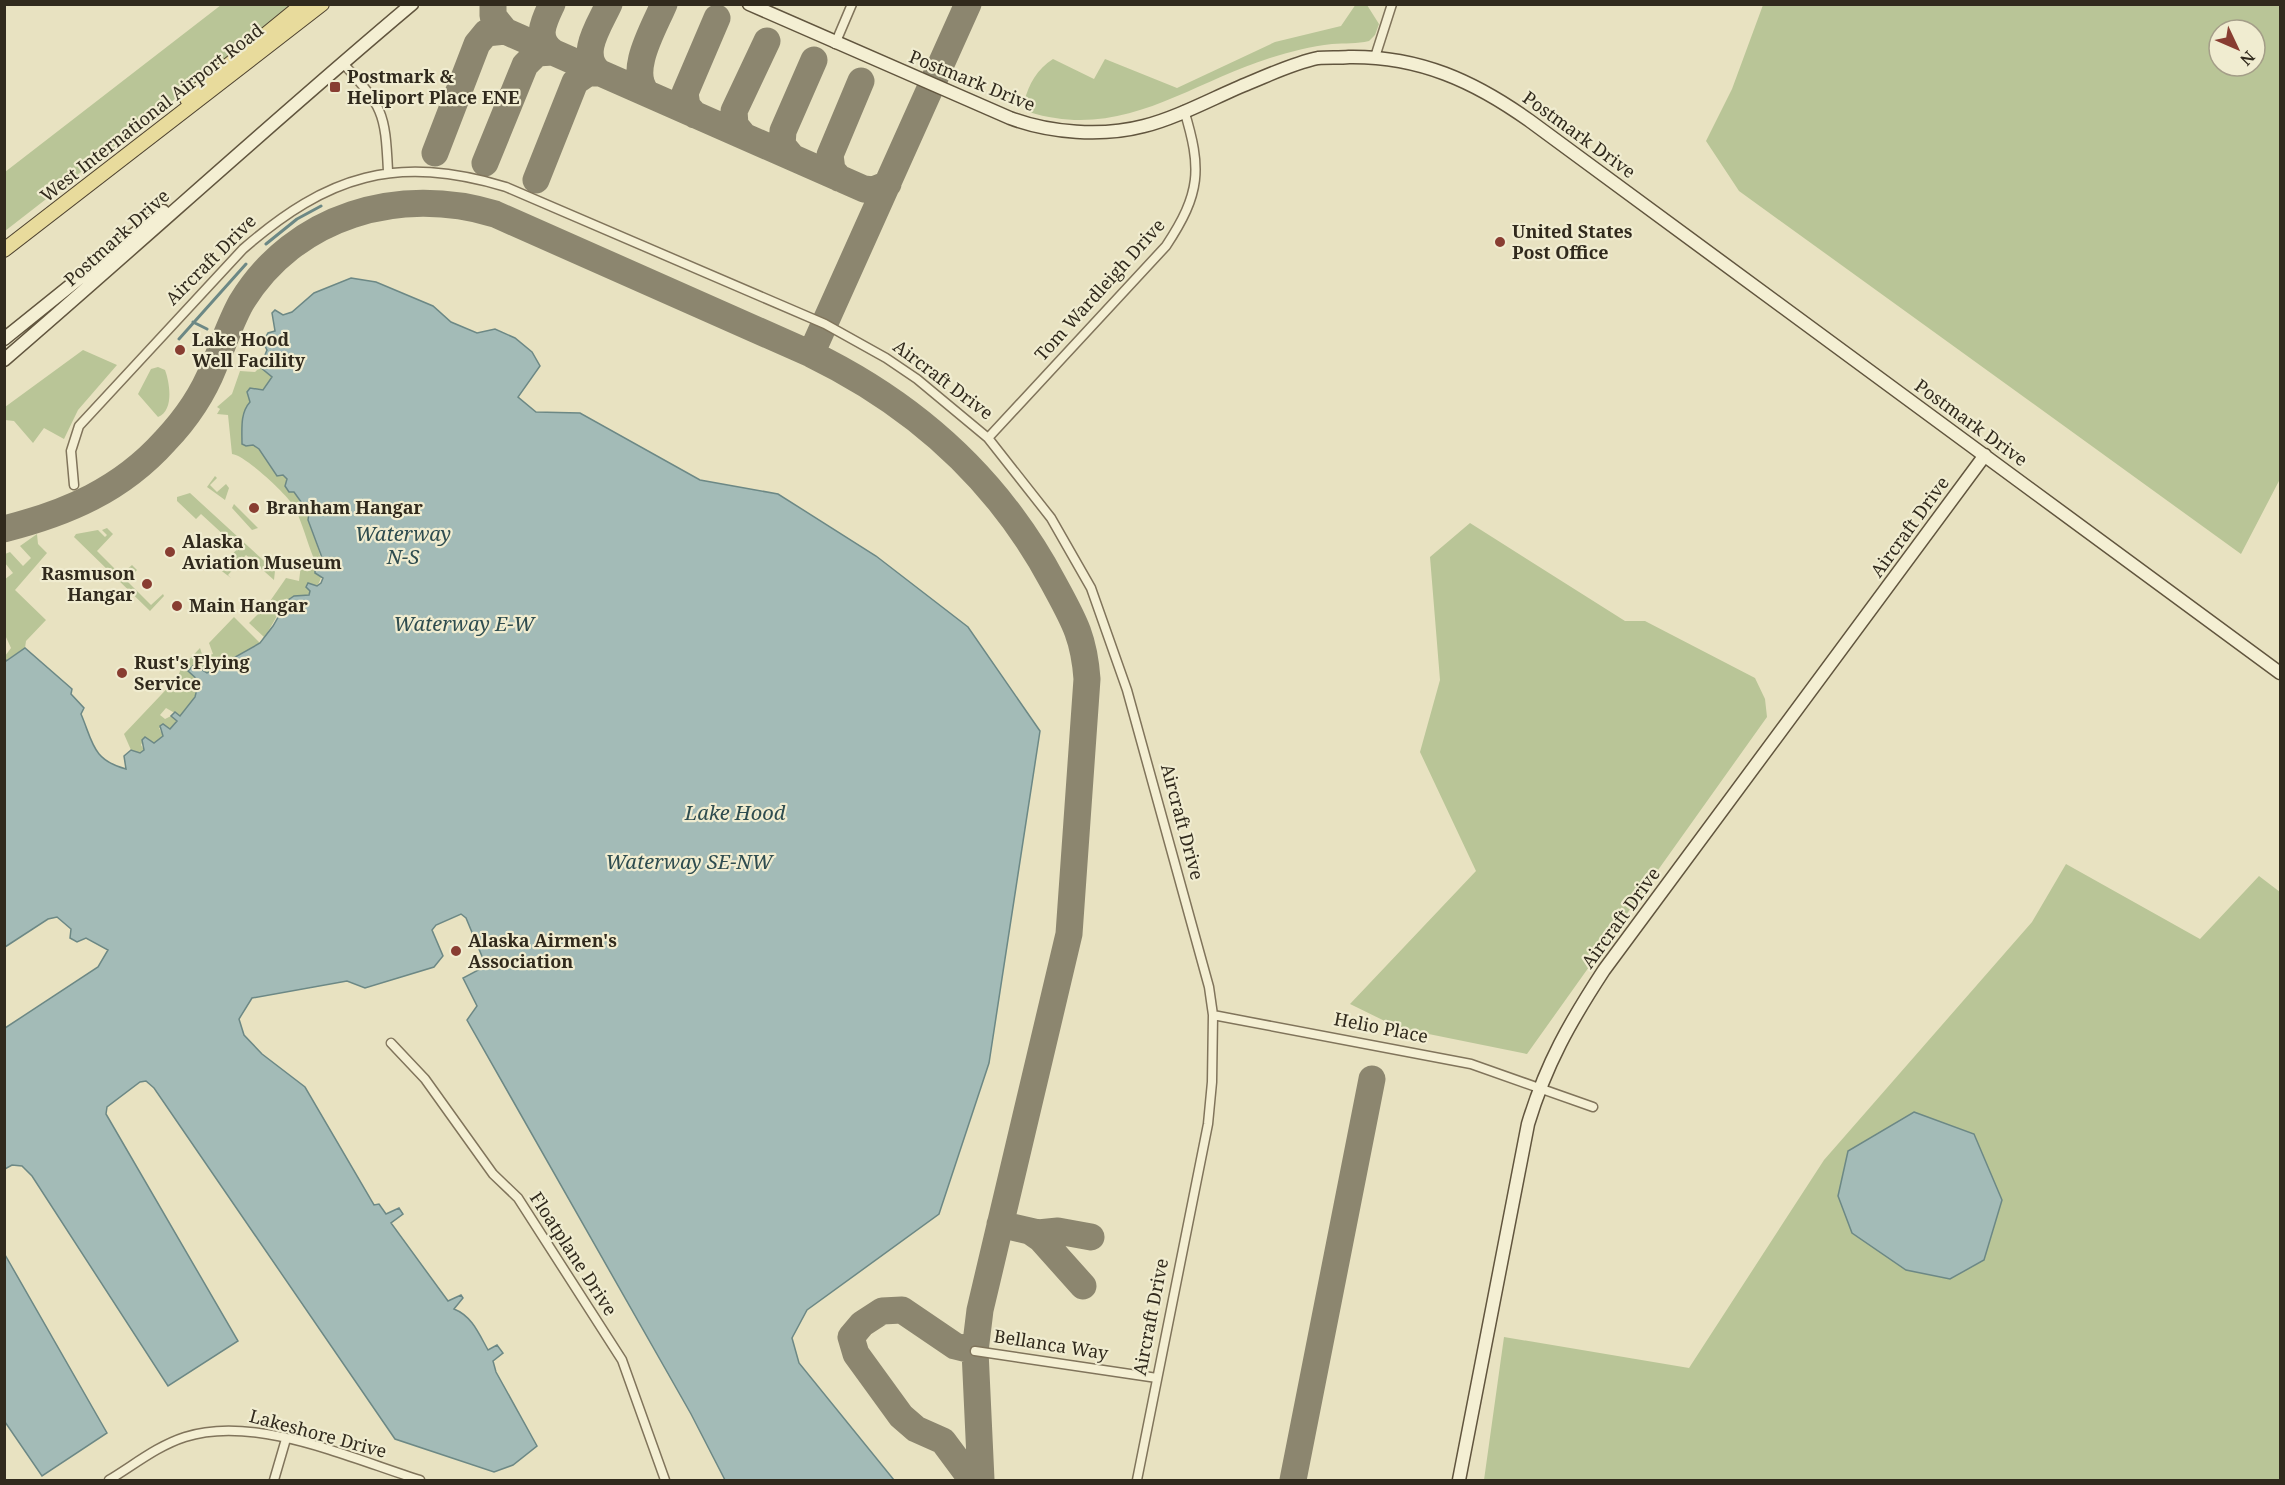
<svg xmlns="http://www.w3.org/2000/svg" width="2285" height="1485" font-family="'Noto Serif',serif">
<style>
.green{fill:#b9c597;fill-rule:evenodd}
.water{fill:#a3bbb7;stroke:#6c8885;stroke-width:1.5}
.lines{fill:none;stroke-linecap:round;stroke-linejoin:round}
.stream{stroke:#6c8885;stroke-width:3}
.taxiway{stroke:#8c866f;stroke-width:27}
.street-casing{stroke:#80745b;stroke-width:11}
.secondary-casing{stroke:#61553e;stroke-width:15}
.primary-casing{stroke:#4e422f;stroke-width:16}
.street{stroke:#f4efd3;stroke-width:8}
.secondary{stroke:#f4efd3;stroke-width:12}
.primary{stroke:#e8db9c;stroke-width:14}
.poi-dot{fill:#883d31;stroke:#f0ecd0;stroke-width:2}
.labels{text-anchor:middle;stroke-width:4.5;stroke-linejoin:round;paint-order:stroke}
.poi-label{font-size:18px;font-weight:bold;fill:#312a1d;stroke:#f0ecd0;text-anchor:start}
.street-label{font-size:18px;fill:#312a1d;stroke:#f0ecd0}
.water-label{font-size:20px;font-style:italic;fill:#2e4c4f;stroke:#f0ecd0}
</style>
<rect width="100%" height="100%" fill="#e8e2c1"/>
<path class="green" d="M1356,4L1367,5L1379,24L1375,35L1369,41C1357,44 1345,43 1332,44C1311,46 1290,52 1270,58C1187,84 1122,141 1029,112L1024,102C1029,84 1037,69 1053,59L1094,79L1105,59L1177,88L1275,42L1341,26Z
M221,5H296L5,231V172Z
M1763,5H2280V479L2241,554L1739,191L1706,141L1732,89ZM2219,30H2255V66H2219Z
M83,350L117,365L78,410L64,439L44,428L33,443L14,421L5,420V407Z
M158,367L165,370C170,383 174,411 158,417L138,394L151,369Z
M260,367L272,377L263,390L251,388L253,445L259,449L277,476L283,475L287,479L289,492H294L309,513L308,520C316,547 335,576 308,595C303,599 296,594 290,598C280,606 273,626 264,637L249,623L268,604L284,581L286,578L299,581L301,565L314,559C307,542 302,521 293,505C286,494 245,455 232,454L228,415L217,414L220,409L217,407L232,394L240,371L255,372Z
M215,476L217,478L210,485L217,492L226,484L229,488L225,500L207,487Z
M190,493L275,571L274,580L246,555L228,575L231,578L219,569L238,548L201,514L196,519L177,501V497Z
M234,504L258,528L252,530L232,508Z
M1470,523L1625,621H1645L1755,678L1765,699L1767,717L1527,1054L1399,1028L1350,1004L1476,871L1420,752L1440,680L1430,557Z
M107,528L113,534L97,551L121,575L132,565L137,570L127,581L151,605L163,594L164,596L150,611L74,537L76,534L98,530L105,537L107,535L102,530Z
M37,534L38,544L47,553L15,590L46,620L26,641L25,648L5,661V656L11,648L5,635L4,580L13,573L5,563V554L10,552L23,566L31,558L20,546Z
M234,617L260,643L207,673L194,666C202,691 196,697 180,716L166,708L160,715L165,719L171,716L177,721L170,729L159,728L163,736L154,743L145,737L141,745L144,750L140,753L131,750L124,734L178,677L181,668L200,648L203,657L213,654L209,643Z
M2066,864L2200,939L2259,876L2280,892V1480H1484L1504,1337L1689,1368L1824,1160L2032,922Z"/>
<path class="water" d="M351,278L376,282L433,306L451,322L477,333L495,329L515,338L532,352L540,366L518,397L536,412L580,413L700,480L778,494L876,556L968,627L1040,731L989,1063L939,1214L807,1310L792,1338L799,1363L894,1480H725L691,1414L467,1020L477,1006L463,978L486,966L466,918L461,914L436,925L432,930L443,956L434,967L365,988L347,981L252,998L239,1019L244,1035L262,1054L305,1087L374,1205L379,1204L386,1214L399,1208L403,1214L391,1223L448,1301L461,1295L463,1298L454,1309C472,1316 479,1334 488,1350L497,1345L503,1353L493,1361L496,1372L537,1446L513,1465L494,1472L395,1439L154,1088L146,1081L140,1082L107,1107L106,1114L238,1341L168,1386L32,1176L22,1166L12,1165L5,1169V1028L98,967L108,950L86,938L77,942L70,938L71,929L57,917L48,919L5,947V658L6,661L25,648L72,689L71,694L84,708L81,714C93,742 92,760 126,769L124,756L131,750L140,753L144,750L142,740L145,737L154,743L163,736L160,726L163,724L170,729L177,721L171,716L175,712L180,716L195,697L199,681L188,671L194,665L207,673L260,643L273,626L288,600L294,596L309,595L310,591L306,587L308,583L317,586L321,583L323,578L315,573V570L321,568L324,563L308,520L309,513L294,492H289L285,486L287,479L283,475L277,476L259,449L253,445L246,446L242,444C242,429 240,413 250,402L247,392L250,388L263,390L272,377L260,367L267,350L263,342L268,333L275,331L272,313L275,310L283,315L292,312L314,293Z
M1914,1112L1974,1134L2002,1200L1984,1260L1950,1279L1906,1270L1852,1233L1838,1196L1848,1151Z
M4,1253L107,1433L42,1476L5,1422Z"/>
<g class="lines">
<path class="stream" d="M266,244L297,219L321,206
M193,322L207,329
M179,339L246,264"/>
<path class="taxiway" d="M493,4V16L505,31L864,189L873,190L888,184
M552,4C544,21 534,39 553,52
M600,73C577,56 600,24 609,4
M647,93C627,72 654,28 664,4
M695,115L687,106L685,93L717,18
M744,136L735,125L734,111L767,41
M435,153L477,44L486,33L505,31
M792,157L782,145L783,131L814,60
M485,163L525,65L537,53L553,52
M839,178L832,170L830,155L861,81
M536,180L575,82L588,73H600
M811,354L968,4
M4,529C67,513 121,490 165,441C186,419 203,394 214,366C223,345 230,323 241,303C294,215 400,185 495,214L811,354C916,405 998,479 1053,582C1073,619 1084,636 1087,679L1069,934L980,1310L975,1351L981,1480
M1000,1224L1038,1233L1058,1231L1091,1237
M1031,1232L1041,1239L1083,1286
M972,1480L943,1441L916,1429L901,1416L856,1354L851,1337L862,1324L882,1311L902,1310L955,1346L975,1351
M1293,1480L1372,1079"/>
<g class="street-casing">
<path id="street" d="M835,44L852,4
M1375,57L1392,4
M342,62C383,108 385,110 388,171
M988,438L1166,246C1201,193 1202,169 1184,110
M74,485L71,451L79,426L243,249C328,175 396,154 506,187L825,324L886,358L917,379L988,438L1051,518L1091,588L1127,690L1209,987L1213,1015L1212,1082L1208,1124L1137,1480
M1213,1015L1471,1064L1593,1107
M391,1043L425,1079L493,1174L518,1198L622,1360L665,1480
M975,1351L1157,1378
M109,1480C134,1465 157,1446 185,1437C255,1414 352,1459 420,1480
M274,1480L286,1439"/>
</g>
<g class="secondary-casing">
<path id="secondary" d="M749,4L1010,118C1050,133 1102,137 1144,126C1177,118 1217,96 1249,83C1271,74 1294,63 1318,58C1328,57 1339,58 1349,57C1419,56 1474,81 1530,121L2280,673
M4,339L163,211
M4,360C141,242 274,120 412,4
M1459,1480L1528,1124C1546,1064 1570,1022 1604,970L1985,455"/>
</g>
<g class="primary-casing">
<path id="primary" d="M187,99L303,4
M4,250L322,4"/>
</g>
<use href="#street" class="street"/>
<use href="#secondary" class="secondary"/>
<use href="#primary" class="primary"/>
</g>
<g class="poi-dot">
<rect x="329" y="81" width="12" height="12" rx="3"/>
<circle cx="1500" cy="242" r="6"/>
<circle cx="180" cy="350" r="6"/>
<circle cx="254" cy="508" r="6"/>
<circle cx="170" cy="552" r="6"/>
<circle cx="147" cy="584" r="6"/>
<circle cx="177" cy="606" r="6"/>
<circle cx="122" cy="673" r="6"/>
<circle cx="456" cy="951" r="6"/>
</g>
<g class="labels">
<g class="poi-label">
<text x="347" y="83">Postmark &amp;<tspan x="347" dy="21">Heliport Place ENE</tspan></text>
<text x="1512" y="238">United States<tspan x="1512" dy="21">Post Office</tspan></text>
<text x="192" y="346">Lake Hood<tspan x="192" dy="21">Well Facility</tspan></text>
<text x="266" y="514">Branham Hangar</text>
<text x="182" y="548">Alaska<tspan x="182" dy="21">Aviation Museum</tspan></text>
<text x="135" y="580" text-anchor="end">Rasmuson<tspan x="135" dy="21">Hangar</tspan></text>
<text x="189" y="612">Main Hangar</text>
<text x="134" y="669">Rust's Flying<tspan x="134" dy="21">Service</tspan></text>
<text x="468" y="947">Alaska Airmen's<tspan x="468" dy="21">Association</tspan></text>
</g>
<g class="street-label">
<text transform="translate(972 81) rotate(22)" y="6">Postmark Drive</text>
<text transform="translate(152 113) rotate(-38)" y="6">West International Airport Road</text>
<text transform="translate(1579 135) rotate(36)" y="6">Postmark Drive</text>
<text transform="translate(117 238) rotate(-42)" y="6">Postmark Drive</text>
<text transform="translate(211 260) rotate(-45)" y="6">Aircraft Drive</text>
<text transform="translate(1100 290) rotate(-48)" y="6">Tom Wardleigh Drive</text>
<text transform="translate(943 380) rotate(37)" y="6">Aircraft Drive</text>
<text transform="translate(1971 423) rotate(36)" y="6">Postmark Drive</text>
<text transform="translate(1910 527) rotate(-54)" y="6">Aircraft Drive</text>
<text transform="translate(1182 822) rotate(75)" y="6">Aircraft Drive</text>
<text transform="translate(1621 918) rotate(-54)" y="6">Aircraft Drive</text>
<text transform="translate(1381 1028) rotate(11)" y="6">Helio Place</text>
<text transform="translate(573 1254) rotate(57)" y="6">Floatplane Drive</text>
<text transform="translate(1151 1317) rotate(-79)" y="6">Aircraft Drive</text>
<text transform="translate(1051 1345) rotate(9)" y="6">Bellanca Way</text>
<text transform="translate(318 1434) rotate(15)" y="6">Lakeshore Drive</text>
</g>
<g class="water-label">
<text x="403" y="541">Waterway<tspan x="403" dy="23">N-S</tspan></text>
<text x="464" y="631">Waterway E-W</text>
<text x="735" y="820">Lake Hood</text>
<text x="689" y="869">Waterway SE-NW</text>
</g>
</g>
<rect width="2285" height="1485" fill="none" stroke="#312a1d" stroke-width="12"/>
<g transform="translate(2237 48) rotate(134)"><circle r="28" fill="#f0ecd0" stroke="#a49e88" stroke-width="1.5"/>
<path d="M0-4.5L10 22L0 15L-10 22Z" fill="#883d31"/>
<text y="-9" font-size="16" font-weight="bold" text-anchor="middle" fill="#312a1d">N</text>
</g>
</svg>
